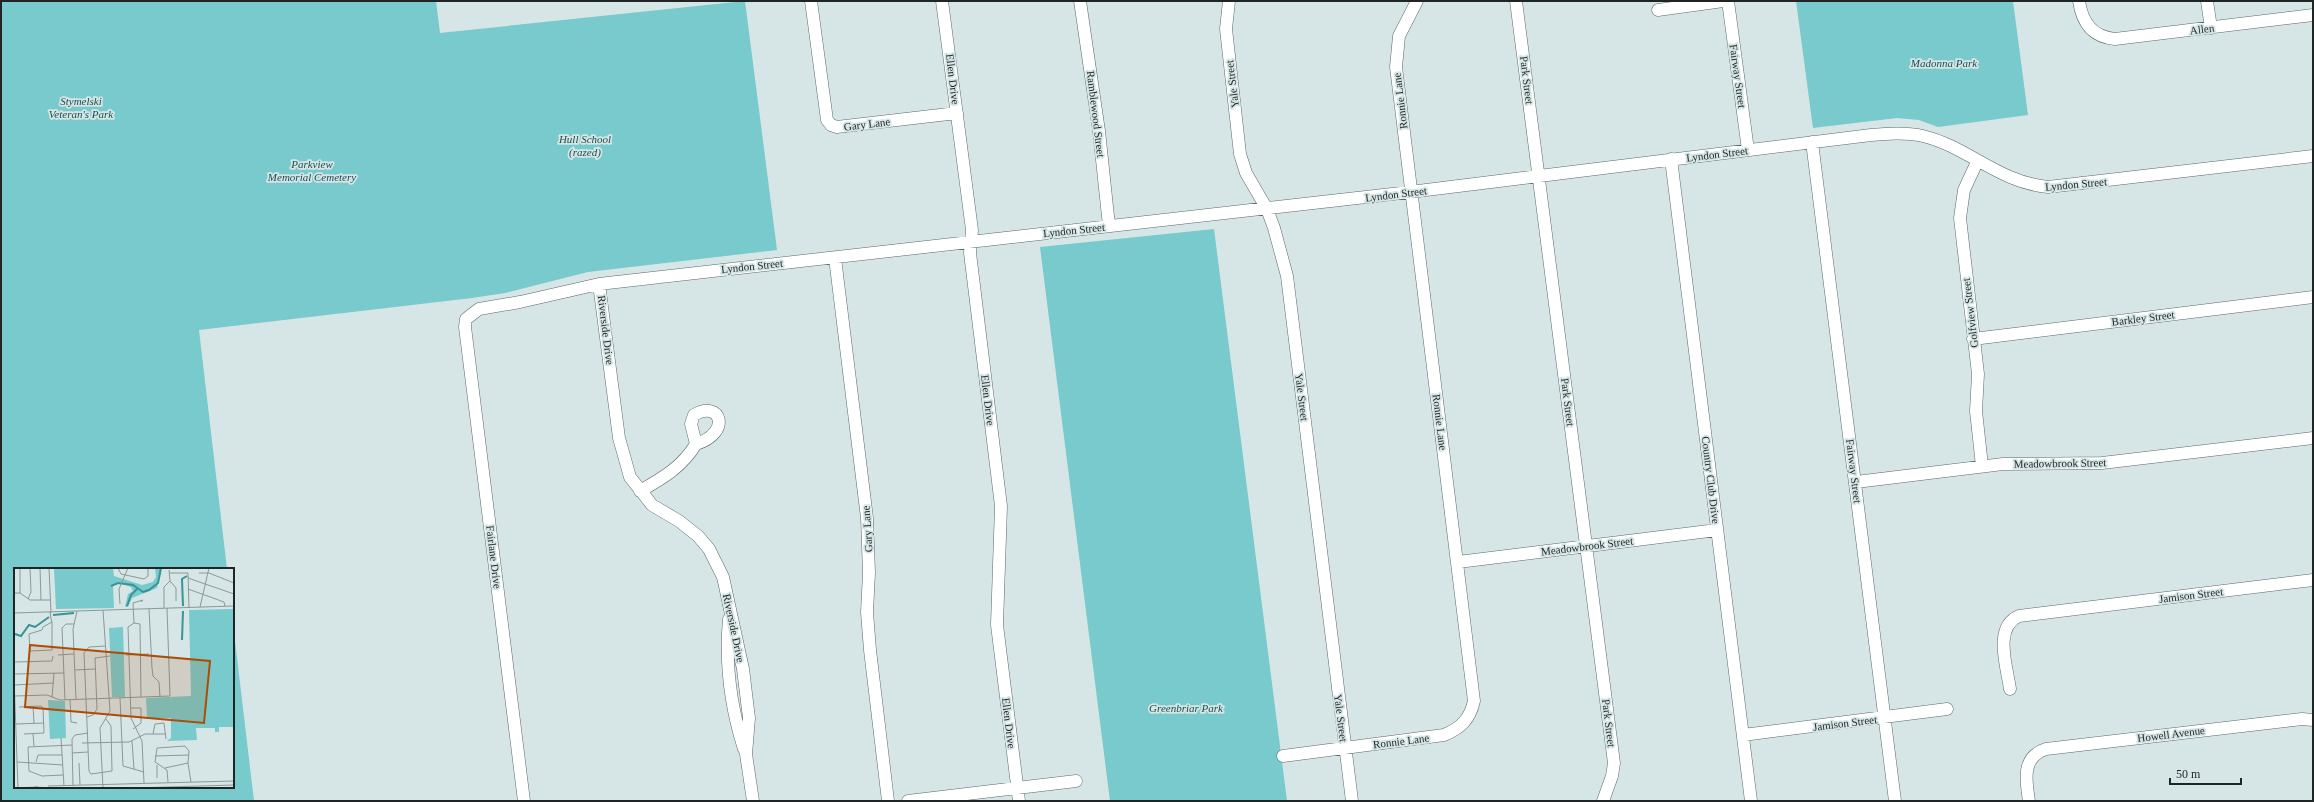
<svg xmlns="http://www.w3.org/2000/svg" width="2314" height="802" font-family="'Times New Roman',serif">
<style>
.green{fill:#78cacc}
.lines{fill:none;stroke-linecap:round;stroke-linejoin:round}
.minor-casing{stroke:#5c6868;stroke-width:13}
.minor{stroke:#fff;stroke-width:12}
.labels{text-anchor:middle;stroke-width:3.5;stroke-linejoin:round;paint-order:stroke}
.street-label{font-size:11px;fill:#1f2424;stroke:#d6e5e5}
.park-label{font-size:11px;font-style:italic;fill:#194e4f;stroke:#d6e5e5}
.inset-river{fill:none;stroke:#389497;stroke-width:2}
.inset-road{fill:none;stroke:#8d9898;stroke-width:1}
.view{fill:#ad4c05;fill-opacity:0.15;stroke:#ad4c05;stroke-width:2}
.inset-edge{fill:none;stroke:#1f2424;stroke-width:2}
</style>
<rect width="100%" height="100%" fill="#d6e5e5"/>
<path class="green" d="M1,1H436L440,33L745,1L777,250L588,272L505,293L472,298L199,330L227,569H15V787H233V624L254,801H1Z
M1796,1H2013L2028,115L1938,127L1919,120L1897,118L1813,128Z
M1214,229L1287,801H1110L1040,247Z"/>
<g class="lines">
<g class="minor-casing">
<path id="minor" d="M811,1L827,120L831,125L837,127L957,113
M942,1L972,230L970,253L1001,506L997,625L1019,801
M1080,1L1099,131L1109,226
M1229,1L1226,29L1240,154L1246,173L1267,209L1274,228L1287,276L1352,801
M1516,1L1614,763L1612,776L1603,801
M1728,1L1748,150
M2079,1C2082,22 2092,37 2115,39L2313,15
M2207,1L2211,28
M1658,10L1723,1
M1812,142L1895,801
M1671,159L1751,801
M1977,162L1964,190L1960,218L1978,374L1976,411L1982,466
M835,258L867,518L869,573L867,612L870,650L888,801
M599,284L619,438L630,477L652,505L679,521L698,536L709,549L723,577L743,669L749,718L746,754L753,801
M1973,339L2313,297
M1856,482L2003,464L2102,463L2313,438
M640,491C663,478 682,467 696,444C732,433 721,399 694,415L691,424L696,444
M1458,562L1717,530
M729,619C725,662 731,708 744,749
M2010,689C2007,667 1993,627 2019,616L2313,580
M1743,735L1947,709
M1283,756L1444,735C1461,728 1470,719 1474,701L1396,67L1399,36L1417,1
M524,801L465,327L466,319L479,309L520,302L599,284L1410,192L1871,135C1889,133 1906,132 1923,136C1968,147 1998,182 2048,187L2313,156
M908,801L1076,781
M2029,801C2026,781 2021,757 2046,749L2302,719L2313,720"/>
</g>
<use href="#minor" class="minor"/>
</g>
<g class="labels">
<g class="street-label">
<text transform="translate(2202 29) rotate(-7)" y="4">Allen</text>
<text transform="translate(1738 76) rotate(82)" y="4">Fairway Street</text>
<text transform="translate(953 79) rotate(83)" y="4">Ellen Drive</text>
<text transform="translate(1527 80) rotate(83)" y="4">Park Street</text>
<text transform="translate(1232 84) rotate(-97)" y="4">Yale Street</text>
<text transform="translate(1400 101) rotate(-97)" y="4">Ronnie Lane</text>
<text transform="translate(1096 114) rotate(83)" y="4">Ramblewood Street</text>
<text transform="translate(867 124) rotate(-7)" y="4">Gary Lane</text>
<text transform="translate(1717 154) rotate(-7)" y="4">Lyndon Street</text>
<text transform="translate(2076 184) rotate(-5)" y="4">Lyndon Street</text>
<text transform="translate(1396 194) rotate(-7)" y="4">Lyndon Street</text>
<text transform="translate(1074 230) rotate(-6)" y="4">Lyndon Street</text>
<text transform="translate(752 266) rotate(-6)" y="4">Lyndon Street</text>
<text transform="translate(1970 313) rotate(-97)" y="4">Golfview Street</text>
<text transform="translate(2143 318) rotate(-7)" y="4">Barkley Street</text>
<text transform="translate(606 330) rotate(83)" y="4">Riverside Drive</text>
<text transform="translate(1302 397) rotate(83)" y="4">Yale Street</text>
<text transform="translate(988 400) rotate(83)" y="4">Ellen Drive</text>
<text transform="translate(1568 402) rotate(83)" y="4">Park Street</text>
<text transform="translate(1440 422) rotate(83)" y="4">Ronnie Lane</text>
<text transform="translate(2060 463) rotate(-1)" y="4">Meadowbrook Street</text>
<text transform="translate(1854 471) rotate(83)" y="4">Fairway Street</text>
<text transform="translate(1711 480) rotate(83)" y="4">Country Club Drive</text>
<text transform="translate(867 529) rotate(-94)" y="4">Gary Lane</text>
<text transform="translate(1587 546) rotate(-7)" y="4">Meadowbrook Street</text>
<text transform="translate(494 557) rotate(83)" y="4">Fairlane Drive</text>
<text transform="translate(2191 595) rotate(-7)" y="4">Jamison Street</text>
<text transform="translate(734 628) rotate(78)" y="4">Riverside Drive</text>
<text transform="translate(1341 718) rotate(83)" y="4">Yale Street</text>
<text transform="translate(1009 723) rotate(83)" y="4">Ellen Drive</text>
<text transform="translate(1609 723) rotate(83)" y="4">Park Street</text>
<text transform="translate(1845 723) rotate(-7)" y="4">Jamison Street</text>
<text transform="translate(2171 734) rotate(-7)" y="4">Howell Avenue</text>
<text transform="translate(1401 741) rotate(-7)" y="4">Ronnie Lane</text>
</g>
<g class="park-label">
<text x="1944" y="67">Madonna Park</text>
<text x="81" y="105">Stymelski<tspan x="81" dy="13">Veteran's Park</tspan></text>
<text x="585" y="143">Hull School<tspan x="585" dy="13">(razed)</tspan></text>
<text x="312" y="168">Parkview<tspan x="312" dy="13">Memorial Cemetery</tspan></text>
<text x="1186" y="712">Greenbriar Park</text>
</g>
</g>
<g transform="translate(14 568)">
<rect width="220" height="220" fill="#d6e5e5"/>
<path d="M40,0H99L100,8L128,17L139,14L142,9L141,0H148L143,20L118,30L114,39H111L114,26L119,23L117,19L103,14L99,18L100,40L42,41ZM220,41V159H205V164H201V160H182L183,172L153,173L157,170V150H133L132,130L177,128L175,42ZM109,59L111,129H98L95,60ZM34,132L51,133L52,170L36,171Z" fill="#78cacc"/>
<path class="inset-river" d="M97,18L104,15L119,17L129,24L135,22L144,15L147,0M113,38L117,27L123,21M169,38L168,11L173,8M39,47L60,45M1,66L7,68L15,57L21,59L35,49M168,72L169,43"/>
<path class="inset-road" d="M6,0V25M26,0L27,32M35,0L37,45M104,0L107,6L130,11L134,8V0M155,2L156,13L162,20V33M156,5H174L175,40M185,5H195L220,15M174,10L220,26M174,21L210,34L211,38M0,25H6L16,32H36M14,31L17,24L16,0M106,36L105,21L114,0M186,39L195,0M150,40V19L156,13M135,41L138,100L139,108L145,114L146,129M89,42L96,143L86,160L89,220M36,44L37,51L38,54V82L16,83L15,66L28,62L29,59L38,54M0,45L220,38M120,55L114,59L117,150L128,173L130,215M120,55L126,56L127,129M120,55L119,35L129,32L127,34M91,78L75,79L70,85L75,203L77,206L98,203L97,158L92,151M44,87L60,86M112,87L135,86M0,94L38,93L39,88M61,102L81,101M0,106L50,105M0,109L4,220M0,117L40,115M1,128L33,127L46,132L156,128L153,40M38,129L40,105M106,130L109,198L130,204M56,131L57,154L63,155M62,131L59,61L63,43M51,132L48,60L52,56H60M19,138L20,155M5,139L27,138L29,140L30,165L10,166M117,140H127V155L119,161M73,149L79,147L83,141L81,90L96,88M2,156L30,155M19,166L20,178M139,166L141,156L150,155L152,171M47,170L50,218M118,173L120,201M68,175L115,174L131,166H152M58,185L74,184M141,188L175,187M3,194L49,197M22,194L24,187H48M65,195L66,217M174,195L177,214M151,200L174,195M49,207L28,208L15,203L14,179L58,177M143,210V197M154,214L153,202L141,194L143,180L171,178L175,183L174,195M34,218L220,213M59,218L58,171L61,167L74,165M21,219L38,220M0,220L24,219M120,220L220,217"/>
<path class="view" d="M16,77L196,93L190,155L11,139Z"/>
<rect width="220" height="220" class="inset-edge"/>
</g>
<rect width="2314" height="802" fill="none" stroke="#1f2424" stroke-width="4"/>
<path d="M2170 778v6h71v-6" fill="none" stroke="#1f2424" stroke-width="2"/>
<text x="2176" y="778" font-size="12" fill="#1f2424" stroke="#d6e5e5" stroke-width="3" paint-order="stroke">50 m</text>
</svg>
